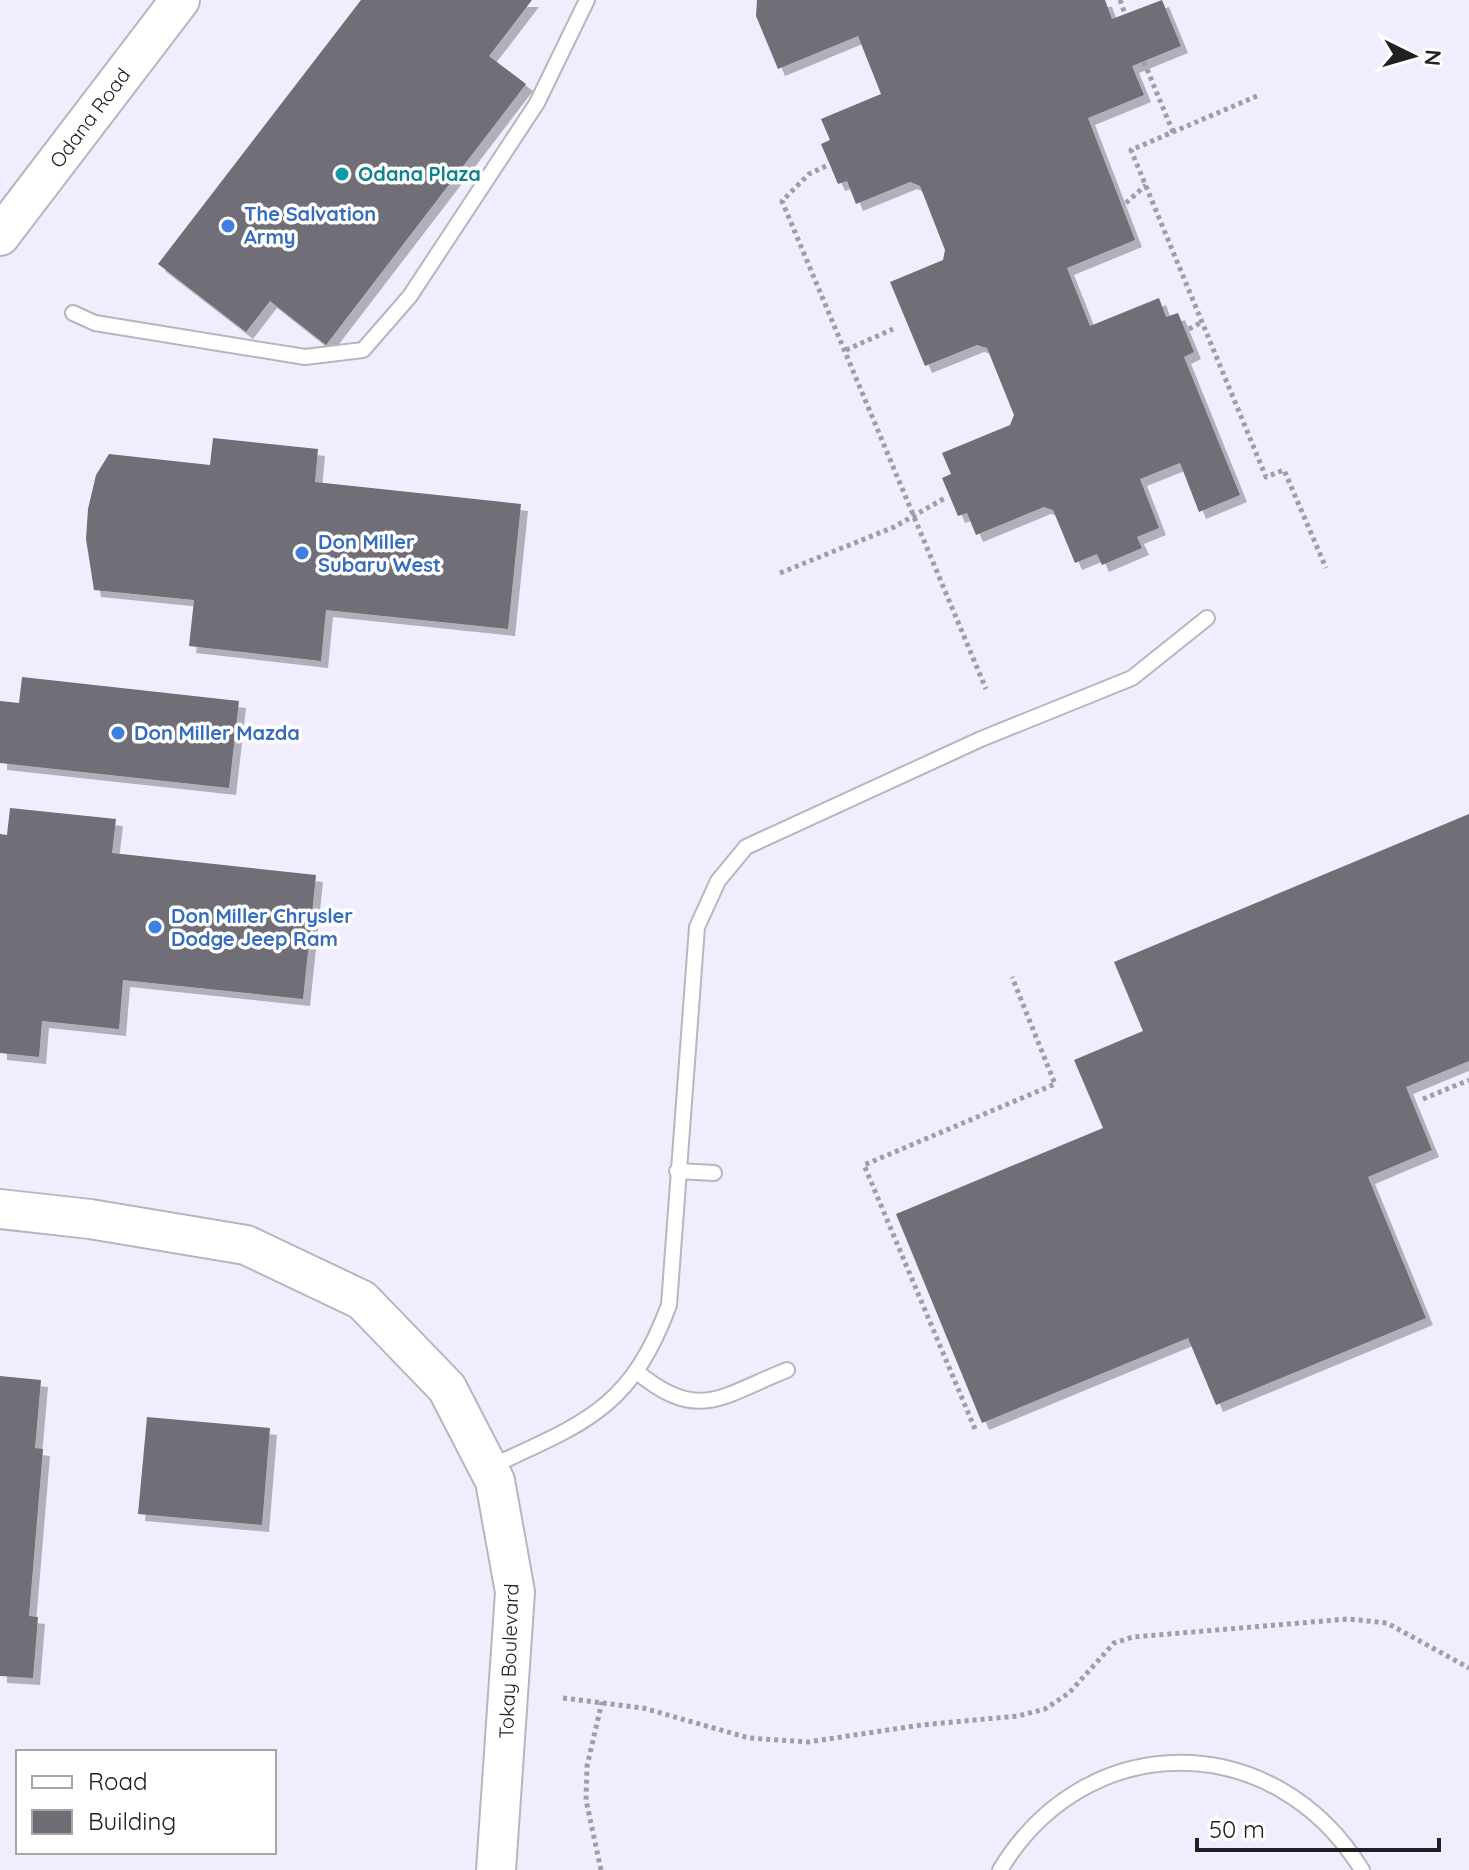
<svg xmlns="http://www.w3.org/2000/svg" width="1469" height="1870" font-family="Quicksand,sans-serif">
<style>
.built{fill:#f0eefe;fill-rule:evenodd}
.building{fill:#6f6e76;filter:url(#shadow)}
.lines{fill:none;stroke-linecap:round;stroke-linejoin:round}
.service-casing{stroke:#b7b6bf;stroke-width:18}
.tertiary-casing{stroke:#b7b6bf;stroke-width:42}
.path{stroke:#9f9ea3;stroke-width:5;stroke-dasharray:4 4;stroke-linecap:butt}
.service{stroke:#fff;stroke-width:14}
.tertiary{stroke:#fff;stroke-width:38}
.culture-dot{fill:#0f9aa8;stroke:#fff;stroke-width:3}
.shop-dot{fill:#3f7fe0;stroke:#fff;stroke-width:3}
.labels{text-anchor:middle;stroke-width:7;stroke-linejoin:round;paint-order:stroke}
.street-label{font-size:20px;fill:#202023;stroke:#fff}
.culture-label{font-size:20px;font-weight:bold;fill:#0d838f;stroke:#fff;text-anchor:start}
.shop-label{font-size:20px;font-weight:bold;fill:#366cbe;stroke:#fff;text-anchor:start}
</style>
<defs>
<filter id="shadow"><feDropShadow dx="7" dy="7" stdDeviation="0" flood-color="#0004"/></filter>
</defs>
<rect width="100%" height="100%" fill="#faf9ff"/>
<path class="built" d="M0,0H1469V1870H0ZM18,1752H274V1852H18Z"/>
<path class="building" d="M361,0H532L489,56L526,84L326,345L270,301L246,332L158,264Z
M757,0H1105L1112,19L1162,0L1181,46L1132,66L1144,95L1088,118L1135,240L1067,268L1090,326L1159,298L1166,317L1178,313L1194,352L1184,357L1240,495L1199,512L1180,463L1140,479L1159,528L1137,537L1142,548L1102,565L1097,554L1075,563L1053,510L1044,507L976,535L967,513L958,516L942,478L951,474L942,453L1010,425L1014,415L987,348L977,345L925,366L890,282L943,260L945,250L920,186L910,182L856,204L847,181L838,184L821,144L830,140L821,119L881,94L858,36L778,69L756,16Z
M213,438L318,449L315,482L521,504L508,629L326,610L321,661L189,646L194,600L94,590L86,539L88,509L96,475L109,454L210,465Z
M22,677L239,701L229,788L0,763V701L19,703Z
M10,808L116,819L112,853L316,875L303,999L123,980L119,1029L42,1021L39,1057L0,1053V834L7,835Z
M1469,814V1061L1406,1087L1432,1150L1368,1177L1426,1318L1216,1405L1188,1338L982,1423L896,1214L1103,1128L1074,1060L1143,1031L1114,962Z
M0,1376L41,1380L35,1448L43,1449L29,1616L38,1617L33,1678L0,1676Z
M147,1417L270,1428L262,1525L138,1514Z"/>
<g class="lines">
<g class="service-casing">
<path id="service" d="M73,313L95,323L305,357L363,350L410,296L537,103L587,0
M677,1171L714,1173
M637,1372C699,1423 721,1396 787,1370
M490,1467C584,1423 630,1410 669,1305L697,927L718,881L746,847L981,739L1132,678L1207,618
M1000,1870C1087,1726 1275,1728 1362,1870"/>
</g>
<g class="tertiary-casing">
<path id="tertiary" d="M0,236L180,0
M0,1209L90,1219L246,1245L362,1300L447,1388L495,1481L515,1592L496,1870"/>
</g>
<path class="path" d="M1120,0L1125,14
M1144,62L1173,132
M1257,96L1131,150L1266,477L1284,470L1326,568
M826,166L809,174L782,201L986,689
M1126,203L1146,185
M1189,329L1202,322
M846,350L893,329
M780,573L894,527L945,498
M1423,1099L1469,1080
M975,1429L864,1165L1055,1084L1012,977
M563,1698L643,1708L749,1738L808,1742L921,1725L1018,1716L1045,1709L1069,1693L1114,1643L1133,1637L1348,1619L1387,1623L1469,1668
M601,1870L586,1800L587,1766L602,1702"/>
<use href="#service" class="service"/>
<use href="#tertiary" class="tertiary"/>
</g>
<circle class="culture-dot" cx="342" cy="174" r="8"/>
<g class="shop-dot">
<circle cx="228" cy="226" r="8"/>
<circle cx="302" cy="553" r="8"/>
<circle cx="118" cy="733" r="8"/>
<circle cx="155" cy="927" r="8"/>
</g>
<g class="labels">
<g class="street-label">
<text transform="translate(90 118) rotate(-53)" y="7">Odana Road</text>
<text transform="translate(509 1661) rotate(-88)" y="7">Tokay Boulevard</text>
</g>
<g class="culture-label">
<text x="358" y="181">Odana Plaza</text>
</g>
<g class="shop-label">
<text x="244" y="221">The Salvation<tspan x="244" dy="23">Army</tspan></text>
<text x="318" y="549">Don Miller<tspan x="318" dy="23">Subaru West</tspan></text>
<text x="134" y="740">Don Miller Mazda</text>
<text x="171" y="923">Don Miller Chrysler<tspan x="171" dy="23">Dodge Jeep Ram</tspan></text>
</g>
</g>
<rect x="16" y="1750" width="260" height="104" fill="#ffffff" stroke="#a6a6a7" stroke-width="2"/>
<rect x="32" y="1776" width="40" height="12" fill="#ffffff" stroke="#a6a6a7" stroke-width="2"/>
<text x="88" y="1790" font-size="24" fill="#202023">Road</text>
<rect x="32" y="1810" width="40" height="24" fill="#6f6e76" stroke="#a6a6a7" stroke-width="2"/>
<text x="88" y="1830" font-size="24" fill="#202023">Building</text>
<g transform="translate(1413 56) rotate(95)" stroke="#ffffff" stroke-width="6" paint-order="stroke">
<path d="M0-6L14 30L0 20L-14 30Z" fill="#202023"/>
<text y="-12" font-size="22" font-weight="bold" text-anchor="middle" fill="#202023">N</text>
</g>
<path d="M1197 1838v12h242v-12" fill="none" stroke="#202023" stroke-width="4"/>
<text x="1209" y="1838" font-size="24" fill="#202023" stroke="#ffffff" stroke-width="6" paint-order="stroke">50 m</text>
</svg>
